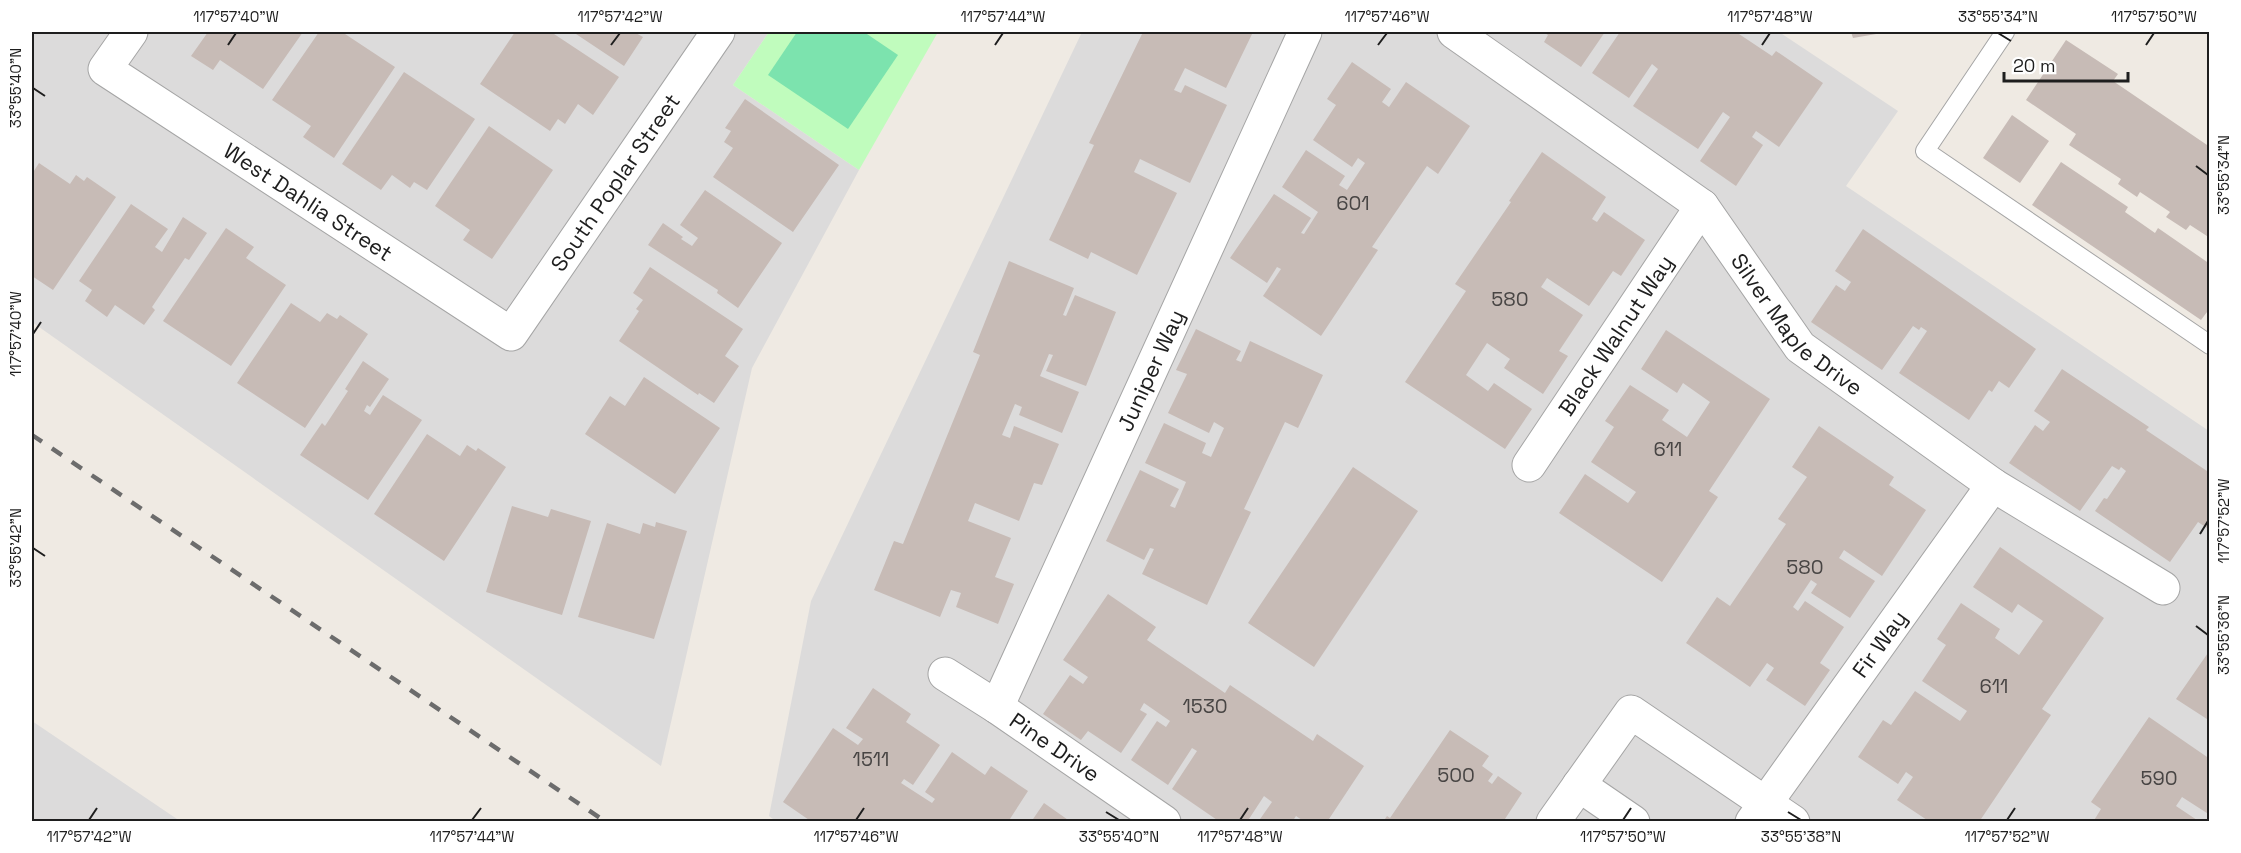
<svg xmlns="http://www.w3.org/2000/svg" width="2241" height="853" font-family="'Space Grotesk',sans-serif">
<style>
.residential{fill:#dcdbdb}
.park{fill:#c0fcbd}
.pitch{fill:#7ce3ae}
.building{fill:#c7bbb6}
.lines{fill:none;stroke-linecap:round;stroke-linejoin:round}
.lane-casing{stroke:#a5a5a5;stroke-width:20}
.street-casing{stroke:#a5a5a5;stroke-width:35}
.lane{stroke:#fff;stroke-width:18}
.street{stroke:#fff;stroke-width:33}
.rail{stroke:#6c6c6c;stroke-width:4.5;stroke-dasharray:12 12;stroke-linecap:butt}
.ticks{fill:none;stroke:#1e1e1e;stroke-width:2}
.labels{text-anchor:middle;stroke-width:4.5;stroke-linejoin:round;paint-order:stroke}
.number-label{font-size:20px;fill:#484544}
.street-label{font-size:22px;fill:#1e1e1e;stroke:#fff}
.neatline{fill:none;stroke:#1e1e1e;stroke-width:2}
.ticks-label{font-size:15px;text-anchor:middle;fill:#1e1e1e}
</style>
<rect width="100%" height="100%" fill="#efeae3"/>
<path class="residential" d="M32,32H769L733,85L859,170L752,368L661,766L32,322Z
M1082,32H1779L1898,111L1846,186L2209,431V821L777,822L769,816L811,601Z
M32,721L180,821H32Z"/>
<path class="park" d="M769,32H938L859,170L733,85Z"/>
<path class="pitch" d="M797,32H864L898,55L848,129L768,75Z"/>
<path class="building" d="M208,32H303L263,89L220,60L213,70L191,56Z
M319,32H342L395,67L334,158L303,137L311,126L272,100Z
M515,32H551L619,77L593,115L578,104L565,124L558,119L550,131L480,84Z
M573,32H634L643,37L624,66Z
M1143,32H1253L1226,88L1185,68L1174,90L1181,93L1185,85L1227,105L1190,183L1140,159L1134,172L1177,193L1137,275L1091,252L1088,259L1049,240L1094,145L1089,143Z
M1543,32H1605L1581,67L1544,42L1548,35Z
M1620,32H1736L1772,56L1776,51L1823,83L1779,147L1756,131L1752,137L1763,145L1736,186L1700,161L1730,117L1723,112L1698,149L1633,106L1658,69L1652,64L1629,98L1592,73Z
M1851,32H1882V33L1853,38Z
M2066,40L2118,74L2113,81L2210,147V238L2190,225L2186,230L2166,217L2170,212L2140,192L2137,197L2118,184L2121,179L2069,145L2076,134L2026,100Z
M1352,62L1391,89L1382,102L1389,107L1406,82L1470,126L1438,174L1427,166L1372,247L1378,250L1321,336L1263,296L1281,269L1277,267L1267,283L1230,258L1274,194L1311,218L1301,233L1304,234L1318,212L1282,187L1306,150L1345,176L1339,185L1347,190L1365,163L1358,158L1352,167L1313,140L1336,105L1327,99Z
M404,72L475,119L427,190L414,182L410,188L392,175L381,190L342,164Z
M745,99L839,165L793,232L713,177L733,148L724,142L731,131L725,128Z
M2012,115L2049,141L2020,183L1983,158Z
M489,126L553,170L492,259L463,240L470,230L435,206Z
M1542,152L1606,197L1592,219L1597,222L1604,212L1645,240L1621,276L1613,271L1589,306L1547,278L1541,287L1583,315L1559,351L1568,356L1543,394L1504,368L1510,359L1487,343L1466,375L1488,391L1494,383L1532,409L1505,449L1405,382L1466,291L1455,284L1511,202L1509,201Z
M2061,162L2128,207L2125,212L2155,233L2158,228L2210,264V308L2201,320L2032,205Z
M39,163L70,184L76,175L84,181L87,177L116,197L53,290L32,276V174Z
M705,190L782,243L738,308L717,293L718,290L648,245L663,223L683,237L681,239L692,246L698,238L680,225Z
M131,204L168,229L155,247L162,252L183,217L207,233L189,260L185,258L152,307L155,310L144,325L115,305L107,317L85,301L92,290L79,281Z
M226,228L254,247L246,258L286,285L231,366L163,321Z
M1863,229L2036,349L2009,388L1999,381L1992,392L1989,390L1969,420L1899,373L1927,331L1921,327L1919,330L1913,326L1882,370L1811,322L1836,285L1845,291L1851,282L1835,271Z
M1009,261L1074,288L1063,315L1066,316L1075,295L1116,312L1086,386L1046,371L1053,355L1049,354L1040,376L1079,392L1062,433L1019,415L1022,407L1015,404L1002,435L1010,438L1014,426L1059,444L1042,485L1034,483L1019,521L975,503L968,521L1011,538L995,577L1014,584L998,624L956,607L961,593L951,590L940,617L874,590L894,541L903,544L980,355L973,352Z
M650,267L743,329L725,356L739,366L714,403L699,393L698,395L619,341L639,311L636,309L643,300L633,293Z
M291,303L320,322L327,313L337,319L340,315L368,334L305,428L237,383Z
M1196,329L1241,351L1236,360L1241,362L1250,341L1323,375L1298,428L1285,422L1244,509L1251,512L1207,605L1142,574L1154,549L1150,548L1144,560L1106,541L1140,470L1179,489L1170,506L1175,508L1186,482L1145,463L1164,423L1206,443L1202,453L1211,457L1224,428L1214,422L1209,433L1168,413L1187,374L1176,370Z
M1666,330L1770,399L1709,491L1718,497L1662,582L1559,513L1585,474L1628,503L1636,492L1591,462L1614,427L1605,421L1630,385L1669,410L1662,420L1687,437L1710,402L1683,383L1677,393L1641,369Z
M363,361L389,379L370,407L367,405L364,411L370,415L383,395L422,420L368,500L300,455L322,423L325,426L348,391L345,389Z
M2062,369L2149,427L2146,430L2210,473V530L2198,522L2170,562L2095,511L2104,498L2107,499L2126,471L2121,467L2119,470L2112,466L2080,511L2009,463L2035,425L2043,431L2050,422L2034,411Z
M644,377L720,428L675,494L585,434L610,396L625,406Z
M1819,426L1894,477L1889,485L1926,510L1882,576L1844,550L1839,558L1875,581L1850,618L1811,593L1817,584L1811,580L1793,607L1798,611L1805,601L1844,627L1820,663L1830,670L1805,706L1766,680L1774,668L1767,663L1750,687L1686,643L1717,597L1730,606L1786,524L1778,519L1807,477L1792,467Z
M427,434L460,456L467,445L476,451L478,448L506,467L444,561L374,514Z
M1353,467L1418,511L1314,667L1248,623Z
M512,506L548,517L551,509L591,521L562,615L486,592Z
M656,522L687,531L654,639L578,617L607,523L640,534L643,523L655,527Z
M2000,547L2104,618L2042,709L2051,715L1979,822H1930L1897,800L1913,777L1906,772L1898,784L1858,757L1883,720L1891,725L1915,691L1960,721L1967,711L1922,681L1946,645L1937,639L1961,603L2000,629L1995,638L2019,655L2043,621L2018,604L2012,613L1973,587Z
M1108,594L1156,627L1147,640L1225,693L1230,685L1313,741L1317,734L1364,766L1327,822H1305L1296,816L1292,822H1258L1272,802L1264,796L1247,822H1220L1172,789L1197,751L1192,748L1168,785L1131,760L1157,721L1166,727L1170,721L1144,703L1140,710L1147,714L1121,753L1088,731L1081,740L1043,714L1070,675L1083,684L1088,677L1063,660Z
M2210,650V721L2176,699Z
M873,688L911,714L906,722L940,745L913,785L904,779L901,783L932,803L935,799L925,792L952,752L985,775L991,766L1028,791L1008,822H812L783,802L833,728L858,745L863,739L846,728Z
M2149,717L2210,759V815L2182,797L2176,806L2200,822H2093L2101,809L2091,802Z
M1450,730L1489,756L1482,766L1493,774L1488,781L1492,784L1498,776L1522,793L1503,822H1383L1387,816L1390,818Z
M1044,803L1071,822H1031Z"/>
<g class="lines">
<g class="lane-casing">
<path id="lane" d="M2005,32L1925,151L2210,345"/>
</g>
<g class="street-casing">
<g id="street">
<path id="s1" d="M131,32L105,69L511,334L718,32"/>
<path id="s2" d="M1454,32L1702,206L1800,347L1993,485L2163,588"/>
<path id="s3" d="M1529,465L1702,206"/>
<path id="s4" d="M945,674L997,707L1164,822"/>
<path id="s5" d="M997,707L1305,32"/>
<path d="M1579,785L1633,822"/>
<path d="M1553,822L1631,712L1793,822"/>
<path id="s6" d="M1752,822L1993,485"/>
</g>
</g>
<use href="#lane" class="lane"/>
<use href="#street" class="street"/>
<path class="rail" d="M32,435L606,822"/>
</g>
<path class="ticks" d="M1998,33L2011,41M228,45L236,33M611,45L620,33M995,45L1003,33M1378,45L1387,33M1762,45L1770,33M2146,45L2154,33M33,88L45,96M2196,166L2208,175M33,334L41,322M2200,534L2208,521M33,548L45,556M2196,626L2208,635M1106,812L1119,820M1788,812L1801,820M89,820L97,808M472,820L481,808M856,820L864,808M1240,820L1248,808M1623,820L1631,808M2007,820L2015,808"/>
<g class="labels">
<g class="number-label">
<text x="1353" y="210">601</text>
<text x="1510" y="306">580</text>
<text x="1668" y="456">611</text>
<text x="1805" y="574">580</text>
<text x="1994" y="693">611</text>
<text x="1205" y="713">1530</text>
<text x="871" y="766">1511</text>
<text x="1456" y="782">500</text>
<text x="2159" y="785">590</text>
</g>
<g class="street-label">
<text dy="8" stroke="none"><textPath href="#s1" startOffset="714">South Poplar Street</textPath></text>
<text dy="8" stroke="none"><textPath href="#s1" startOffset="288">West Dahlia Street</textPath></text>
<text dy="8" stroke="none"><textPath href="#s2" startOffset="456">Silver Maple Drive</textPath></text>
<text dy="8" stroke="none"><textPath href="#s3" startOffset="156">Black Walnut Way</textPath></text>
<text dy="8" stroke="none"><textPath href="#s5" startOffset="370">Juniper Way</textPath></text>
<text dy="8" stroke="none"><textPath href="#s6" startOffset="219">Fir Way</textPath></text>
<text dy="8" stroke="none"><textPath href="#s4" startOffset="132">Pine Drive</textPath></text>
</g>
</g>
<rect width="2241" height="853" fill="none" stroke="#ffffff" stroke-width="66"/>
<path d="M2004 72v9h124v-9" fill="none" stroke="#1e1e1e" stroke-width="3"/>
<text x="2013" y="72" font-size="18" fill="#1e1e1e" stroke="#ffffff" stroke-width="4.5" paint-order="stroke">20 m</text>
<rect x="33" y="33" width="2175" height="787" class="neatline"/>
<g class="ticks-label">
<text x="236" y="22">117°57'40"W</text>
<text x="620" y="22">117°57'42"W</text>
<text x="1003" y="22">117°57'44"W</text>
<text x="1387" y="22">117°57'46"W</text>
<text x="1770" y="22">117°57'48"W</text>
<text x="1998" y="22">33°55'34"N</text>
<text x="2154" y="22">117°57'50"W</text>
<text transform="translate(16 88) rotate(-90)" y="5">33°55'40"N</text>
<text transform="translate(2224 175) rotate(-90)" y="5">33°55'34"N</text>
<text transform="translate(16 334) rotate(-90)" y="5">117°57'40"W</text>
<text transform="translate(2224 521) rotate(-90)" y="5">117°57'52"W</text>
<text transform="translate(16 548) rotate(-90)" y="5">33°55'42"N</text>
<text transform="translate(2224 635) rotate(-90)" y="5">33°55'36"N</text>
<text x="89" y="842">117°57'42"W</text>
<text x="472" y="842">117°57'44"W</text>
<text x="856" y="842">117°57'46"W</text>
<text x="1119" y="842">33°55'40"N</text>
<text x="1240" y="842">117°57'48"W</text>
<text x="1623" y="842">117°57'50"W</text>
<text x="1801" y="842">33°55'38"N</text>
<text x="2007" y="842">117°57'52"W</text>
</g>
</svg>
